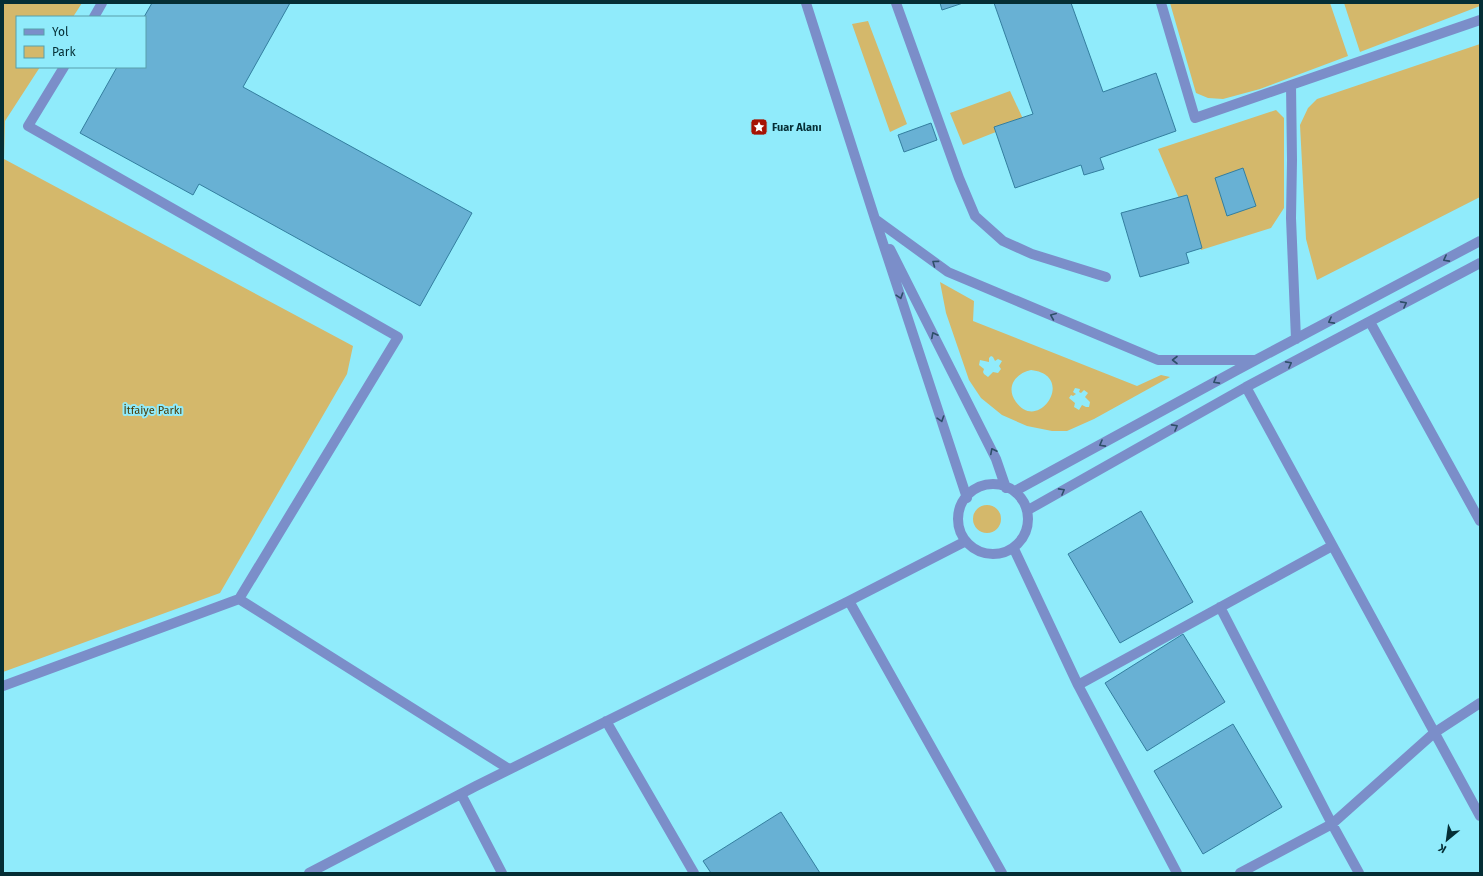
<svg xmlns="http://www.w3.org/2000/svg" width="1483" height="876" font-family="'Fira Sans',sans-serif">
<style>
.green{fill:#d4b86b;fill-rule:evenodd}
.building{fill:#68b1d4;stroke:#337e9f}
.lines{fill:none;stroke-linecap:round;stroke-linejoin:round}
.minor{stroke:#7b8ec9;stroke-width:10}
.oneway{stroke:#2e5069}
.labels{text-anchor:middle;stroke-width:4;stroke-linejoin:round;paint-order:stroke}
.poi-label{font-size:11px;font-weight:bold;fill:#052e35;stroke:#90ebfb;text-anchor:start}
.park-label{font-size:11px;fill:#4a3a04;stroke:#90ebfb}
</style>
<rect width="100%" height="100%" fill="#90ebfb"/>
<path class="green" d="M3,3H82L73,17H17V67H40L5,121L4,159L353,346L347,374L220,593L3,672Z
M1170,3H1330L1348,56L1260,89L1223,99L1208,98L1196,93Z
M1344,3H1480V6L1360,52Z
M868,21L907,124L890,132L852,24Z
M1480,44V197L1317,280L1306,239L1300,125L1308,108L1317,99Z
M1010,91L1024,121L963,145L950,113Z
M1276,110L1284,118V208L1271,228L1201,250L1158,149Z
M940,282L974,301L973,321L1137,386L1161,375L1170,377L1094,419L1067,431H1052L1027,426L1002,415L981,398L969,380L946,313ZM991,356L993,357L995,361L998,359L1002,361L999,366L1001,369L998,373L993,372L988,377L984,374L983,372L984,369L979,365L980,360L989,362V358ZM1031,370C1077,375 1039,434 1016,402C1005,387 1016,373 1031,370ZM1075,388L1080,389L1079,392L1081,393L1084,390L1088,393L1085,397L1090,402L1089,407H1086L1082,405L1079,410L1074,407L1075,403L1069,398L1071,395L1073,396L1076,394L1073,392Z
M973 519a14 14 0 1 1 28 0a14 14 0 1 1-28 0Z"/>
<path class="building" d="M152,3H290L243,87L472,213L420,306L199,184L193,195L80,133L117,67H145L144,17Z
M940,3H963L942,10Z
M994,3H1071L1103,92L1156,73L1176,131L1100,158L1104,169L1084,175L1081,165L1015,188L994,127L1033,114Z
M931,123L937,140L904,152L898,135Z
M1243,168L1256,206L1227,216L1215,178Z
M1187,195L1202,248L1186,253L1189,263L1140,277L1121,213Z
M1141,511L1193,602L1120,643L1068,554Z
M1183,634L1225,702L1147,751L1105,683Z
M1233,724L1282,807L1203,854L1154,771Z
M781,812L820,873H711L703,861Z"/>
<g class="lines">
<path class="minor" d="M806,3L875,219L967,498
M896,3L959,178L975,216L1003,241L1032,254L1106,277
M1161,3L1195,118L1480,20
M94,17L102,3
M64,67L28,126L398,337L239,599
M1291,85L1292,160L1291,218L1296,339
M875,219L948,272L1158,360H1254
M890,249L996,459L1006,488
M1370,322L1480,521
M1246,387L1480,816
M958 519a35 35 0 1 1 70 0a35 35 0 1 1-70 0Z
M1015,491L1237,370L1480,241
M1028,510L1246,387L1480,263
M1014,549L1078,685L1177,873
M849,601L1002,873
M1220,607L1332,824L1359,873
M1078,685L1332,546
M3,686L239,599L509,769
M606,721L694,873
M461,794L502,873
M309,873L476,786L849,601L966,541
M1240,873L1332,824L1434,733L1480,703"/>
</g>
<defs><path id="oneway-chevron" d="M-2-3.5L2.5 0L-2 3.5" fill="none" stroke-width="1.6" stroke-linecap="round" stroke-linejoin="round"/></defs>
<g class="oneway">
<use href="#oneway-chevron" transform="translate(1446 259) rotate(152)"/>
<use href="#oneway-chevron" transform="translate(935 263) rotate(-144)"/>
<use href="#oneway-chevron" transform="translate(900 296) rotate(72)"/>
<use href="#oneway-chevron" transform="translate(1404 304) rotate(-28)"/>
<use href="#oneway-chevron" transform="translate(1053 316) rotate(-157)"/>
<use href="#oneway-chevron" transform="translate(1331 321) rotate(152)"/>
<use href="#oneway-chevron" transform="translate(934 335) rotate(-117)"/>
<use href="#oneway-chevron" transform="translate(1175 360) rotate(-180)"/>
<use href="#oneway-chevron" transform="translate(1289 364) rotate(-28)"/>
<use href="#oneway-chevron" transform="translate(1216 381) rotate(151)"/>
<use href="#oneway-chevron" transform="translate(941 419) rotate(72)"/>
<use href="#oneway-chevron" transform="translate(1175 427) rotate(-29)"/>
<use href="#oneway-chevron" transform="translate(1102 444) rotate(151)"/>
<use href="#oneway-chevron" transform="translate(993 451) rotate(-117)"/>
<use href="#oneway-chevron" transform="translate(1062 491) rotate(-29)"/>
</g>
<defs>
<g id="sight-square" transform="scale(0.9)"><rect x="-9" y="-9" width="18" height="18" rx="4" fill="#a61303" stroke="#90ebfb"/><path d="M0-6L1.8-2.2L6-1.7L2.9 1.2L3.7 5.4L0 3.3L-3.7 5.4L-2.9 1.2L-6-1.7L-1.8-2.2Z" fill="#fff"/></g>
</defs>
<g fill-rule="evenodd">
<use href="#sight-square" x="759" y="127"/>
</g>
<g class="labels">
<g class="poi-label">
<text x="772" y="131">Fuar Alanı</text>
</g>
<g class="park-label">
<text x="153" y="414">İtfaiye Parkı</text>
</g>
</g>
<rect width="1483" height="876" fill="none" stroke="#052e35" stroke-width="8"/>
<rect x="16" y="16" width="130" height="52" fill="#90ebfb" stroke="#589fac"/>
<rect x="24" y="29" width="20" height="6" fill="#7b8ec9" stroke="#589fac"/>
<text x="52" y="36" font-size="12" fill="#052e35">Yol</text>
<rect x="24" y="46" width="20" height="12" fill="#d4b86b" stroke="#589fac"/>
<text x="52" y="56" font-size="12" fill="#052e35">Park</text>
<g transform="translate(1447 840) rotate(209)" stroke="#90ebfb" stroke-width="3" paint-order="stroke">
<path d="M0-3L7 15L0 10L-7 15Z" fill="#052e35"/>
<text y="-6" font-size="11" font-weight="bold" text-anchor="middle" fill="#052e35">K</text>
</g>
</svg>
